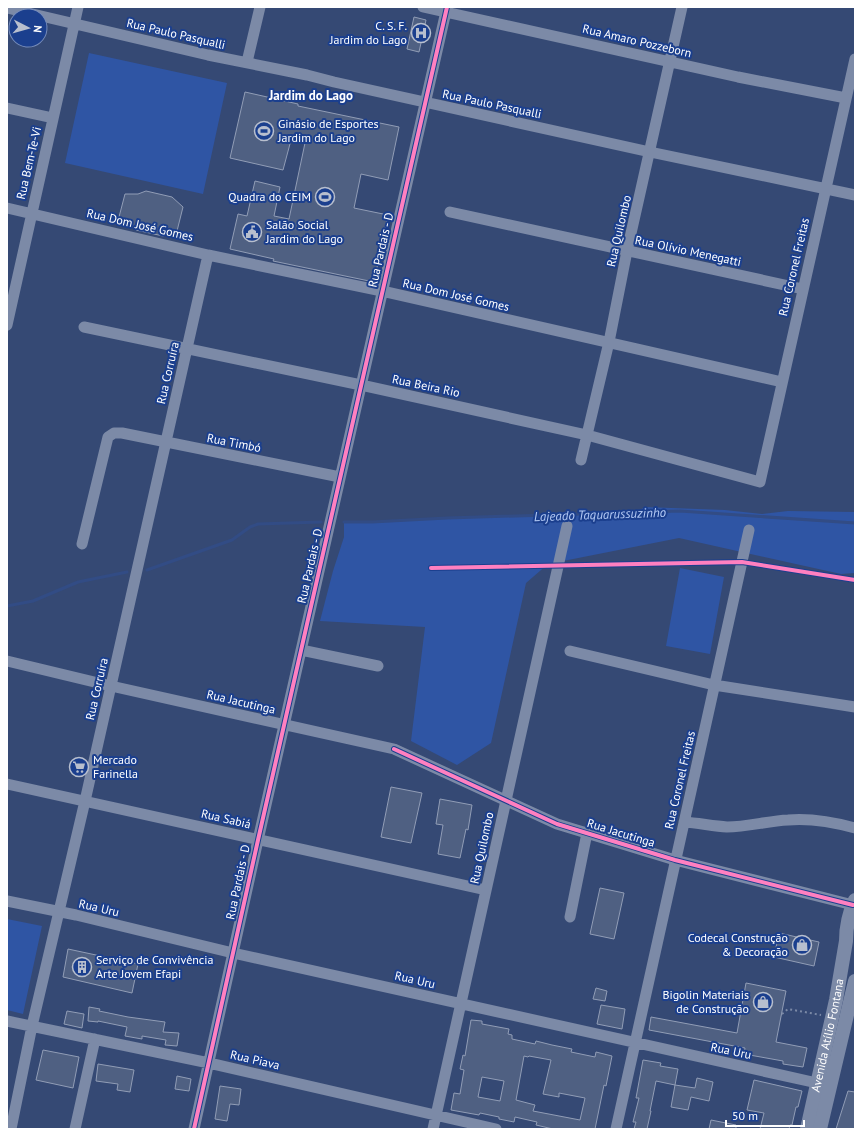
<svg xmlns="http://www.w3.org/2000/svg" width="862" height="1136" font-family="'PT Sans',sans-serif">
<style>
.green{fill:#2f55a4}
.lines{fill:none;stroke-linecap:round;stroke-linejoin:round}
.stream{stroke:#324c85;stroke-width:3}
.building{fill:#4f6082;stroke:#919db6;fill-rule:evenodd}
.path{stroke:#7c8aa7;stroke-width:2;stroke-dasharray:2 3;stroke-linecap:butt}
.minor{stroke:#7c8aa7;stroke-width:11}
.major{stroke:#7c8aa7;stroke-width:14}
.cycleway-casing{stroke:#1b3f8e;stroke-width:6}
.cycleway{stroke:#ff80c0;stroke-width:4}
.labels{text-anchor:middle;stroke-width:4;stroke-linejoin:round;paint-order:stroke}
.poi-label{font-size:12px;fill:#fff;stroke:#1b3f8e;text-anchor:end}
.street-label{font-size:12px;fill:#fff;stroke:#1b3f8e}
.neighbourhood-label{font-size:13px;font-weight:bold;fill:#fff;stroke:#1b3f8e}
.water-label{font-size:13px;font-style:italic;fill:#b4caf5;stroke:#1b3f8e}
</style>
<rect width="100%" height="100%" fill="#354974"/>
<path class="green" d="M89,53L227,83L203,194L65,163Z
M645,507L725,510L762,514L788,511L855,512V573L841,574L679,538L548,564L526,583L491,743L457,765L411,741L425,627L320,621L333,571L344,537V522H372L447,518L634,513Z
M680,568L724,577L710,654L666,646Z
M7,919L42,926L23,1014L7,1010Z"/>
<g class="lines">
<path class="stream" d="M344,522H372L447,518L680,511L855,523
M147,570L232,540L250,527L258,524L321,522
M7,606L33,601L78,582L127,572"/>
</g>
<path class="building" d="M414,17L426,20L419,52L407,49Z
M245,92L298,104V106L399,127L388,180L361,174L354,208L388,215L374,282L273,261L274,259L230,249L238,214L247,216L255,181L280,187L274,216L289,219L305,143L291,140L283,170L230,158Z
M146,191L172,197L183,207L177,231L163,236L136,230L128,221L119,217L125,194H138Z
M391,787L422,793L411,843L381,837Z
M440,799L472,805L468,830L466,829L460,858L438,854L443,825L436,824Z
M600,888L624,893L614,939L590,934Z
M779,933L819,942L814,966L774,957Z
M68,949L138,964L132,993L63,977Z
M746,983L786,991L776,1042L807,1048L803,1067L783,1064V1061L744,1054L745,1048L649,1030L651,1017L737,1033Z
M596,988L607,991L605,1001L593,999Z
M601,1005L625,1009L622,1029L597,1024Z
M89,1007L100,1009L99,1011L128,1017L165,1022L163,1032L179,1033L177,1046L165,1045L166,1040L142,1036V1039L125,1036L127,1027L98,1021V1022L88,1021Z
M67,1011L84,1014L82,1028L64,1024Z
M471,1020L482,1021V1024L509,1029L508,1034L512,1035V1039L535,1044L536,1041L552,1045L572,1049L571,1052L595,1057L596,1052L612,1056L606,1086L604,1085L595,1129H553L536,1125L537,1122L515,1117L514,1122L499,1119V1117L480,1113L479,1115L451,1110L454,1093L460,1094L464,1070L460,1069L463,1055L465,1056ZM524,1056L528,1057L529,1056L551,1060L543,1094L559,1097V1093L585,1098L580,1120L533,1111L535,1105L516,1100ZM482,1077L504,1081L500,1101L478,1097Z
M43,1050L79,1057L73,1088L36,1080Z
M643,1060L661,1063L660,1066L678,1069L675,1085L695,1088L697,1078L713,1082L709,1101L691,1097L688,1110L671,1107L675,1085L656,1081L650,1111H651L647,1129H634L636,1122H633L639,1098H636Z
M98,1064L134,1070L130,1092L117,1090L118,1084L96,1081Z
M177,1076L191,1079L189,1091L175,1089Z
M754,1080L802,1091L798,1107H796L792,1125H790L789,1129H760L764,1113L747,1110Z
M220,1086L241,1089L239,1105L230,1104L227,1121L215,1119Z
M848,1091L855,1092V1129H836Z
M711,1120L736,1125V1129H709Z"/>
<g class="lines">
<path class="path" d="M782,1014L788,1009L821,1015"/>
<path class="minor" d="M423,7L738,77L846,98
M7,8L208,55L307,75L334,82L650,152L855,195
M247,62L260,7
M7,108L53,118
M7,208L208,255L382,291L782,382
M450,212L803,289
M7,325L78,7
M84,327L361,385L587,435L760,482L855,59
M581,460L609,342L627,251L682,7
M82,544L108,437L114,433H122L340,477
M301,650L378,666
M570,651L714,685L855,707
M7,661L111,686L394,749L557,824L675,860L853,905
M7,784L486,890
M684,822C698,823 713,826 727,827C747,827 768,821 788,820C811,818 833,822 855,828
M7,901L76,915L233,953L817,1083
M570,917L587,833
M7,1021L209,1063L496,1129
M11,1129L32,1026L85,801L208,255
M75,1129L95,1039
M194,1129L258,840L447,7
M433,1129L567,526
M616,1129L749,530"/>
<g class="major">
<path id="s1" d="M807,1129L836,1000L846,941C846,928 849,913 855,900"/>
<path d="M820,1129L855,981"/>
</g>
<g class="cycleway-casing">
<path id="cycleway" d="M431,568L742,562L855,580
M394,749L557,824L675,860L853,905
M194,1129L258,840L447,7"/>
</g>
<use href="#cycleway" class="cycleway"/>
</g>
<defs>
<g id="hospital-ring" transform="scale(1)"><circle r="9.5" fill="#1b3f8e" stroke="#b8bfce" stroke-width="1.5"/><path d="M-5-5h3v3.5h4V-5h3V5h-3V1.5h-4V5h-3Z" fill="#b8bfce"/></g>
<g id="stadium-ring" transform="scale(1)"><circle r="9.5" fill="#1b3f8e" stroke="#b8bfce" stroke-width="1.5"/><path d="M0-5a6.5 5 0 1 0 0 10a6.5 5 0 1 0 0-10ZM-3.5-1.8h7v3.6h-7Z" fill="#b8bfce"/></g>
<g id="civic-ring" transform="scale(1)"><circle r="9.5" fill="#1b3f8e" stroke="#b8bfce" stroke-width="1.5"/><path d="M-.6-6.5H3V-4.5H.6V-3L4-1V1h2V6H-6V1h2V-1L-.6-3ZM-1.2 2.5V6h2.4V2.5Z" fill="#b8bfce"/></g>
<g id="supermarket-ring" transform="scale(1)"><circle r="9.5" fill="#1b3f8e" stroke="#b8bfce" stroke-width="1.5"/><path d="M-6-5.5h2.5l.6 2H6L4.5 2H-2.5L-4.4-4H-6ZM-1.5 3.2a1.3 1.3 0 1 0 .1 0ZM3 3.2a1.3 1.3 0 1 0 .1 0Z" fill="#b8bfce"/></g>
<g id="shop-ring" transform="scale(1)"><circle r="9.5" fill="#1b3f8e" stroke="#b8bfce" stroke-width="1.5"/><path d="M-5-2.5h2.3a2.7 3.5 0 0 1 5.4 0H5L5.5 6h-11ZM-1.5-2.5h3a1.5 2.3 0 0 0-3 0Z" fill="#b8bfce"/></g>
<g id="building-ring" transform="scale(1)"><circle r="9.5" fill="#1b3f8e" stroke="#b8bfce" stroke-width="1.5"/><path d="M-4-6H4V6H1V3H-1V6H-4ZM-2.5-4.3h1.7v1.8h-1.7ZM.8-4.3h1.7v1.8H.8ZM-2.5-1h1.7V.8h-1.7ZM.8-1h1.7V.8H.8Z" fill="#b8bfce"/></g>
</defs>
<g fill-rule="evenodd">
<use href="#hospital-ring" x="421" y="33"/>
<use href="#stadium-ring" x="264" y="131"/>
<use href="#stadium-ring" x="325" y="197"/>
<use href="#civic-ring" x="252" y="232"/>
<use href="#supermarket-ring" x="79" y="767"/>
<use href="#shop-ring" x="802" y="945"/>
<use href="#building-ring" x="82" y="967"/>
<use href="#shop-ring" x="763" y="1002"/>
</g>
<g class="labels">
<g class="poi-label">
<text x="407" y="30">C. S. F.<tspan x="407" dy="14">Jardim do Lago</tspan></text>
<text x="278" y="128" text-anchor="start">Ginásio de Esportes<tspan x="278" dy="14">Jardim do Lago</tspan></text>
<text x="311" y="201">Quadra do CEIM</text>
<text x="266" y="229" text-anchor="start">Salão Social<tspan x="266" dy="14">Jardim do Lago</tspan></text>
<text x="93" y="764" text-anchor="start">Mercado<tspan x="93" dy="14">Farinella</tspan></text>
<text x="788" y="942">Codecal Construção<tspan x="788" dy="14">&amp; Decoração</tspan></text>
<text x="96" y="964" text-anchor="start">Serviço de Convivência<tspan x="96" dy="14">Arte Jovem Efapi</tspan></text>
<text x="749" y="999">Bigolin Materiais<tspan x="749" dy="14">de Construção</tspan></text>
</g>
<g class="street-label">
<text transform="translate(176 34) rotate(13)" y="4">Rua Paulo Pasqualli</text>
<text transform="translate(637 41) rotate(13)" y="4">Rua Amaro Pozzeborn</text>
<text transform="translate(492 104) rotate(12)" y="4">Rua Paulo Pasqualli</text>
<text transform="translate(29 163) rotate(-77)" y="4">Rua Bem-Te-Vi</text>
<text transform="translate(140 225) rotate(13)" y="4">Rua Dom José Gomes</text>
<text transform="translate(619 231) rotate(-77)" y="4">Rua Quilombo</text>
<text transform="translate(381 250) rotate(-77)" y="4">Rua Pardais - D</text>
<text transform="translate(688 251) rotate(12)" y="4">Rua Olívio Menegatti</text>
<text transform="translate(794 267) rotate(-77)" y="4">Rua Coronel Freitas</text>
<text transform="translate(456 295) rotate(13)" y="4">Rua Dom José Gomes</text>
<text transform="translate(168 373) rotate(-77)" y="4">Rua Corruíra</text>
<text transform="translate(426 386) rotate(12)" y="4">Rua Beira Rio</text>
<text transform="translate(234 443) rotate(11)" y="4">Rua Timbó</text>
<text transform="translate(310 566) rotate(-77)" y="4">Rua Pardais - D</text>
<text transform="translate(97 689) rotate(-77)" y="4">Rua Corruíra</text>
<text transform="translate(241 702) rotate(13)" y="4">Rua Jacutinga</text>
<text transform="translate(680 780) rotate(-77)" y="4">Rua Coronel Freitas</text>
<text transform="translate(226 819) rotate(13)" y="4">Rua Sabiá</text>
<text transform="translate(621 833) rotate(17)" y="4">Rua Jacutinga</text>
<text transform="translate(482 848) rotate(-78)" y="4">Rua Quilombo</text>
<text transform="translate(238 882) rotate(-78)" y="4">Rua Pardais - D</text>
<text transform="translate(99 908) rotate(13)" y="4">Rua Uru</text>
<text transform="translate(415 980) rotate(13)" y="4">Rua Uru</text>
<text dy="4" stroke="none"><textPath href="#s1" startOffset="96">Avenida Atílio Fontana</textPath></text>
<text transform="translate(731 1051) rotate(12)" y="4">Rua Uru</text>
<text transform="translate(255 1060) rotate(13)" y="4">Rua Piava</text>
</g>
<g class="neighbourhood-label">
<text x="311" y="100">Jardim do Lago</text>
</g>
<g class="water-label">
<text transform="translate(600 514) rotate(-2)" y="5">Lajeado Taquarussuzinho</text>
</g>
</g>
<rect width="862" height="1136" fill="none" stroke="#ffffff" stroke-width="16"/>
<g transform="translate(28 28) rotate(96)"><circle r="19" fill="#1b3f8e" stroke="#768cbb"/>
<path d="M0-3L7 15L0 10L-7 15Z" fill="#b8bfce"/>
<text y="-6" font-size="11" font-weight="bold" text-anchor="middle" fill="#ffffff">N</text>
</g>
<path d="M726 1120v6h78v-6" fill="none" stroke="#ffffff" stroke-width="2"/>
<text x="732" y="1120" font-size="12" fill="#ffffff" stroke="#1b3f8e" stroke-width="3" paint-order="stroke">50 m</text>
</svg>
